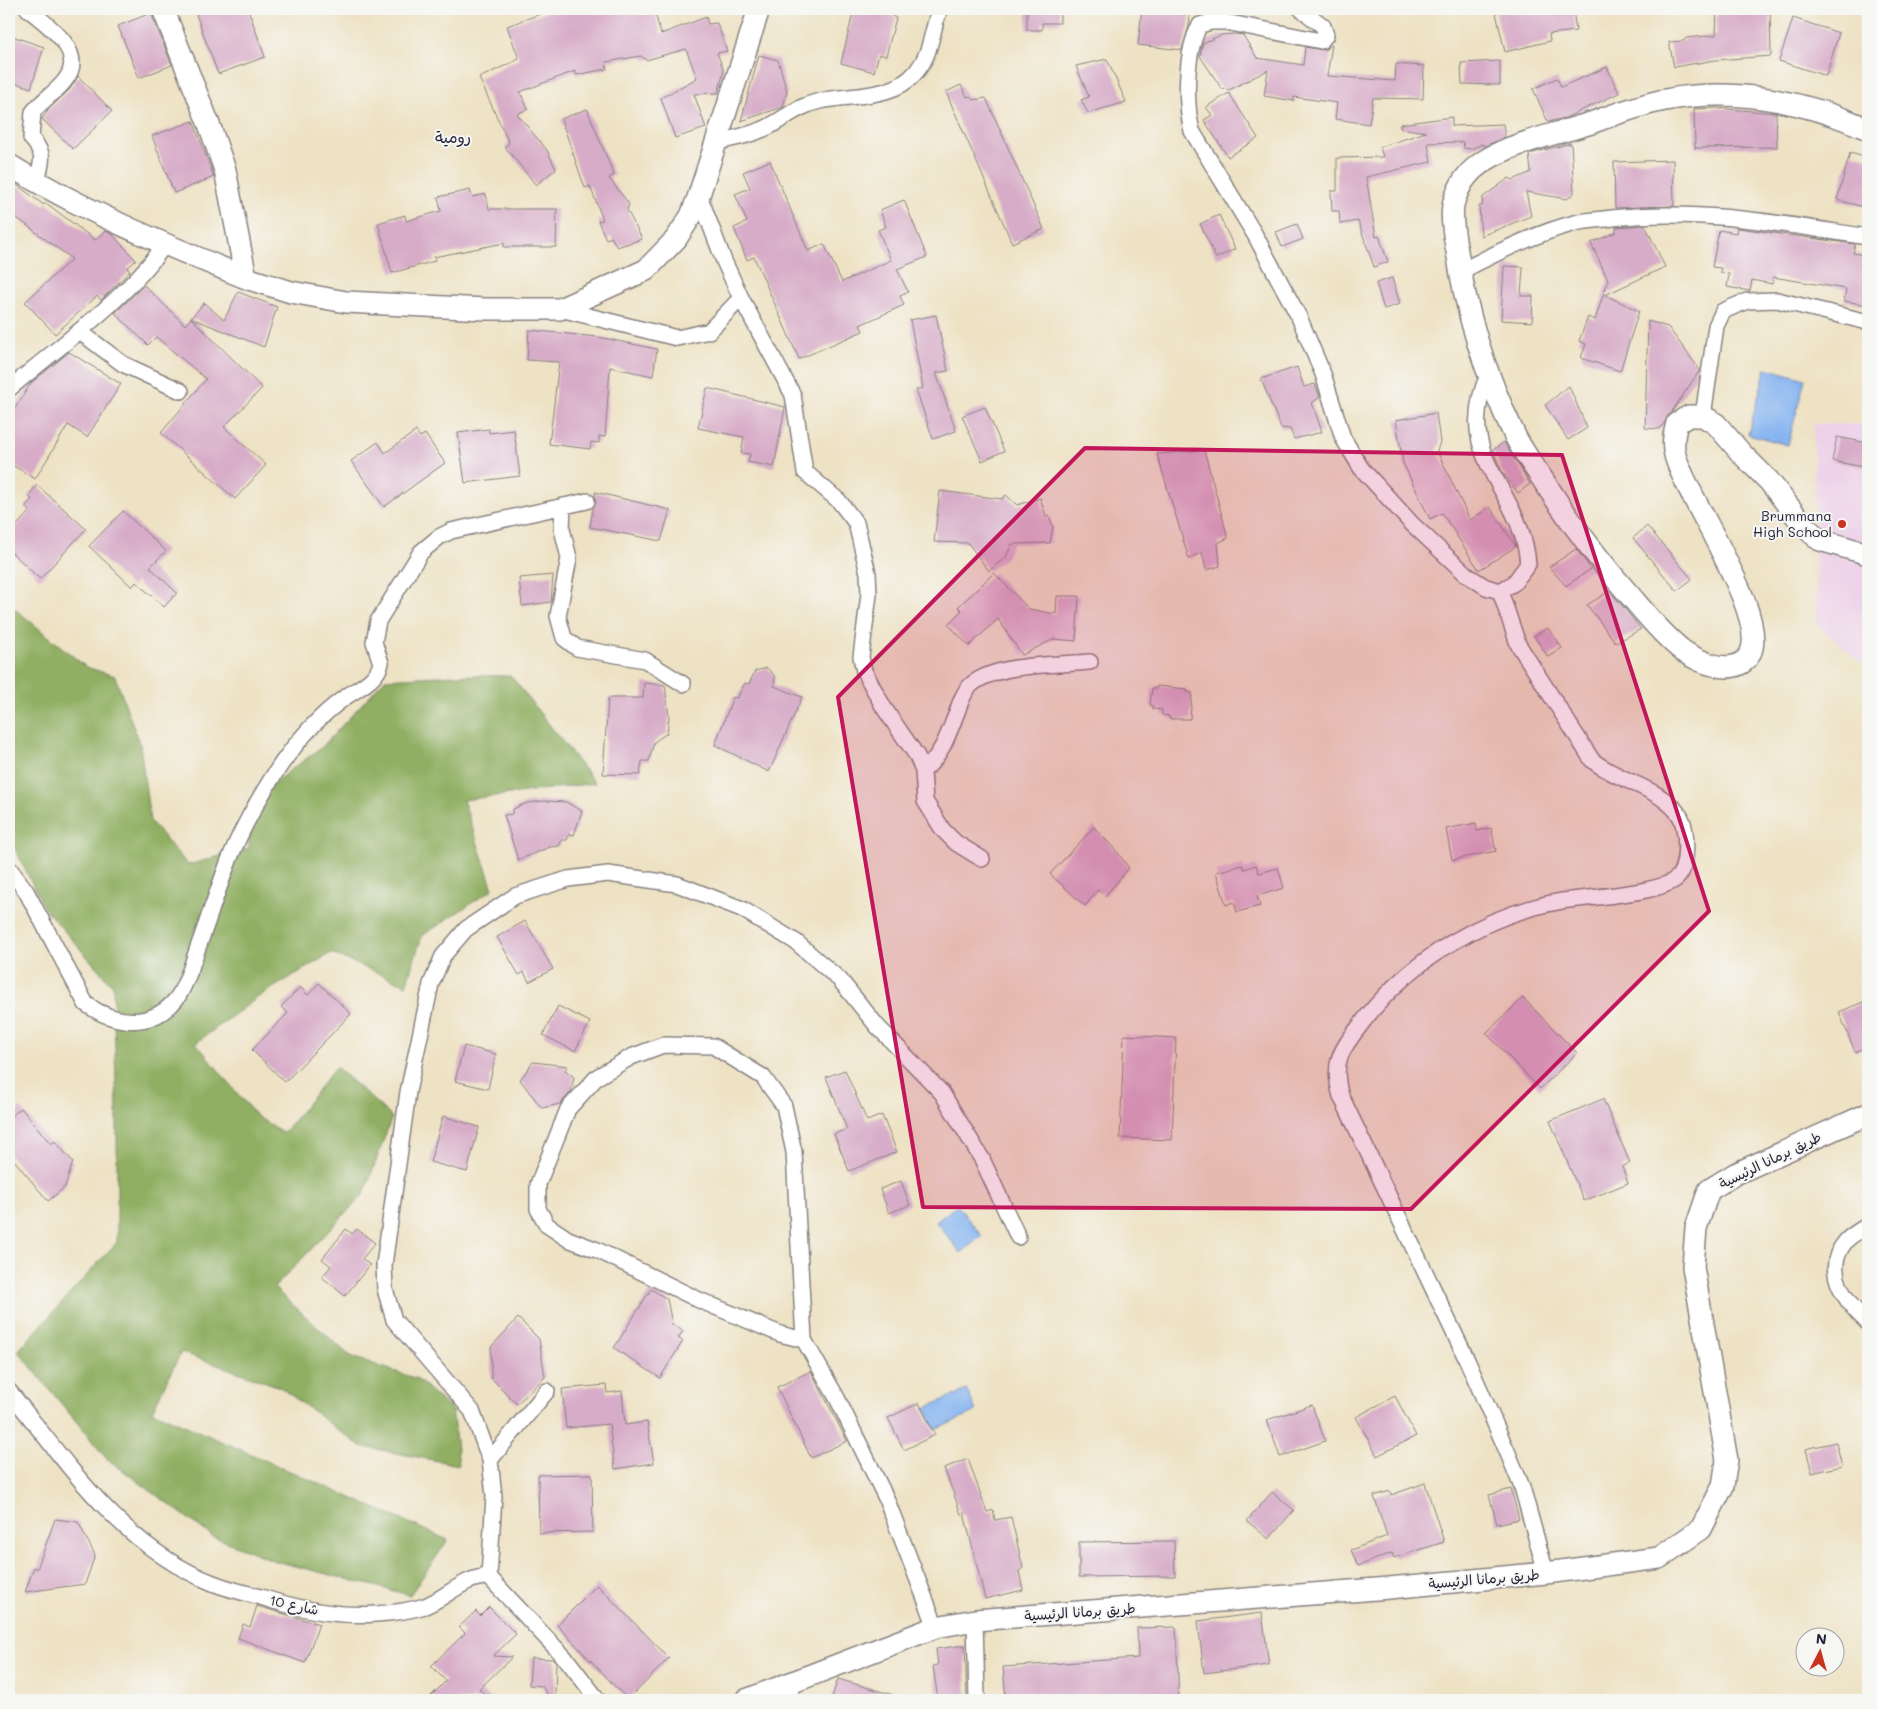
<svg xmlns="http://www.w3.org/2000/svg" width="1877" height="1709" font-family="Mali,'Playpen Sans Arabic',sans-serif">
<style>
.built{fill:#edd1e9}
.forest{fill:#90af62;stroke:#59684e}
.water{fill:#85b4f0;stroke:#546b96}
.building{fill:#d7acc8}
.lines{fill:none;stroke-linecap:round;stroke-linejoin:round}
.street-casing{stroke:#888280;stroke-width:18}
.secondary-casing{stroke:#888280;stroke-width:24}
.street{stroke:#fff;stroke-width:15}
.secondary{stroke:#fff;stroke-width:21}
.marked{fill:#c2185b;fill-opacity:0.2;stroke:#c2185b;stroke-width:4;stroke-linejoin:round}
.poi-dot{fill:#c8321e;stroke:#f6f6f2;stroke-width:2}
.labels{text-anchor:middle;stroke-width:4;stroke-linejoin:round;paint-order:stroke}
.poi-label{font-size:14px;fill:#22223b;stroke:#f6f6f2;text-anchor:end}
.street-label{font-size:14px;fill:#22223b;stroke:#f6f6f2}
.quarter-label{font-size:16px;fill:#22223b;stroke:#f6f6f2}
</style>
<rect width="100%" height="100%" fill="#f6f6f2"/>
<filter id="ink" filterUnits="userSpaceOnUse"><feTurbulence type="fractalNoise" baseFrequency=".02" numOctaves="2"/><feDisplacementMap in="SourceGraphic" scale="10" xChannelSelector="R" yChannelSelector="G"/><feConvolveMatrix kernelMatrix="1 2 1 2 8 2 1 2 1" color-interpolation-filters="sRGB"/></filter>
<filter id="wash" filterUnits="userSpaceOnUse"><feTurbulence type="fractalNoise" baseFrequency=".0096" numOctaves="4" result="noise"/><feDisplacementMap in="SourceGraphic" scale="20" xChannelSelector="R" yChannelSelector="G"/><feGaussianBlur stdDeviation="1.12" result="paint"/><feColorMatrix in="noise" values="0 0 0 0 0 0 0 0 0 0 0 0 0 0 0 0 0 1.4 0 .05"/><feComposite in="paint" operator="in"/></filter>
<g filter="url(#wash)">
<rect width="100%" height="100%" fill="#eee2c4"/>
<path class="built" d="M1813,424H1868V669L1817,624Z"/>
<path class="forest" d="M9,604L86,667L115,676L140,745L150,821L188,865L249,848V801L322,747L385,679L457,675L511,676L595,783L463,800L493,889L422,936L406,985L331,953L261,995L196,1043L256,1116L284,1133L336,1067L392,1117L364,1194L274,1288L350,1356L417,1379L452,1410L459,1465L360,1446L280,1387L181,1352L152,1411L448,1540L410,1595L275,1561L212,1536L106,1458L18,1351L117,1242V1115L113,986L44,908L9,836Z"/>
<path class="water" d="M1766,368L1805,379L1788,445L1748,434Z
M957,1205L982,1236L961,1253L936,1222Z
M967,1390L976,1411L935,1430L925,1408Z"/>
<g id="blocks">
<path class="building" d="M194,9H248L265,57L218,74Z
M554,9H596L597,14L627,9H654L661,34L706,17L708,24L717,23L727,51L717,53L724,71L718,93L694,94L706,128L675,138L661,98L697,78L686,49L646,60L641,56L606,62L607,69L576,75L575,71L520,92L528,109L517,114L547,150L556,169L536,185L505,147L509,143L479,78L519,59L507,26Z
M854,9H896L892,16L896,18L886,56L879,54L874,72L841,63Z
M1027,9H1060V23H1042V30H1027Z
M1142,9H1183L1182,13L1190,15L1189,26L1182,50L1138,45Z
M1495,9H1544V11L1573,9L1576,31L1549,34L1550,41L1505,52Z
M1717,9H1770L1771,56L1716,60L1674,67L1669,42L1684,41L1686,38L1716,35Z
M151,13L172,65L139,78L118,26Z
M1793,18L1839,33L1826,76L1779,61Z
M1235,34L1243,35L1257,58L1303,65L1305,47L1324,50L1332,45L1327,76L1395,81L1396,64L1424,66L1423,99L1373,98L1369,124L1335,119L1337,103L1294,97V101L1264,96L1268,70L1229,90L1222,89L1200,56L1201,51L1203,43L1221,35Z
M9,35L44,47L31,88L9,81Z
M759,55L778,60L787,91L783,107L741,121Z
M1107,59L1126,102L1088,113L1081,100L1089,97L1076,66Z
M1500,61V85L1462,84L1461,63Z
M1607,67L1619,93L1565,118L1548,122L1533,89L1557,78L1561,87Z
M78,76L112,111L73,149L42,119L50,108L70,89Z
M961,85L967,97L970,96L973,100L986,98L1044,229L1012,243L946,92Z
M1229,93L1258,138L1228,157L1204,120L1212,115L1206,107Z
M1717,108L1776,113L1777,147L1695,148L1694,109Z
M587,109L614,175L609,178L629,204L627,210L642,239L617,247L611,237L606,239L598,221L603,220L590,186L585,188L561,119Z
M1452,117V126L1503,124L1505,137L1485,146L1482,144L1471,149L1464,148L1463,142L1428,143L1431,162L1366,177L1376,237L1379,236L1388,262L1374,267L1358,221L1340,224L1339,211H1332L1331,191H1337V158L1383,157L1380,147L1426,132L1400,128V124Z
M193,121L214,177L174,193L152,136Z
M1571,143L1574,193L1567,199L1526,192L1531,216L1481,236L1479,206H1482L1483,197L1509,178L1513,180L1531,172L1529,154Z
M1850,153L1868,158V208L1837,200Z
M1673,160L1674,206L1615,208L1614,162Z
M770,161L808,251L824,244L842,282L891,260L878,230L886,227L880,210L904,200L927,257L897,269L908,292L900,296L904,305L860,325L863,331L799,359L754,257L747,260L734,228L747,222L735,194L750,188L743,172Z
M9,179L44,205L46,203L95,240L105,231L112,234L136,260L127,268L130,271L101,300L97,296L55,334L25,302L72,259L9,212Z
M470,190L472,197L486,194L489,209H557L556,247H504V243L434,257L435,261L392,273L378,223L405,215L406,221L441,211L438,197Z
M1219,215L1235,249L1216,258L1200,224Z
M1297,224L1303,239L1282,247L1276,232Z
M1645,225L1665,267L1605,295L1639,311L1620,371L1581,358L1586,344L1579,341L1588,317L1595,320L1608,280L1591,243L1616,232V227Z
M1737,228L1855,244L1853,253L1868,256V305L1844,301L1846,289L1773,277L1772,284L1752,280L1750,291L1727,287L1729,274L1720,273L1721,268L1712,267L1719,230L1736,233Z
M1504,266L1523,267L1521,296H1533L1532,322L1501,320Z
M1392,278L1400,304L1384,309L1376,283Z
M144,285L185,325L191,318L262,388L224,427L266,465L235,499L161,433L206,379L156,337L148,345L115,313Z
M238,292L277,307L264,347L191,318L204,303L224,320Z
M936,315L948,371L936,373L956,431L933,439L916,390L923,388L910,320Z
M1648,321L1668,327L1700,370L1660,429L1645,428Z
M529,330L598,337L657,349L653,376L610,367L605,437L599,436V443L591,442L590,449L549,444L559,362L527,360Z
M69,352L121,384L87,437L68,425L35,479L9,463V407L14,410L31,383Z
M1297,367L1304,387L1315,384L1320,397L1312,403L1322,432L1294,439L1290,429L1281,428L1261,379Z
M1569,386L1587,428L1568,440L1545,405Z
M707,388L785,407L774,467L748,462L750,454L741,453L744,437L698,428Z
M985,407L1004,451L982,461L962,416Z
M1436,413L1440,442L1437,451L1470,520L1490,507L1515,545V547L1479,570L1442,513L1430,519L1403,463L1396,420Z
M489,429V433L514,430L520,476L465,483L458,433Z
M416,431L420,437L425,434L445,463L384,507L351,461L378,442L385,453Z
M1837,437L1868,443V468L1832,461Z
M1504,442L1530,484L1518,493L1502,472L1493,450Z
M1204,450L1228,538L1218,543L1220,566L1206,570L1202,552L1189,559L1157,454Z
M37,485L86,529L40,579L9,550V534L30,511L25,507L32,499L28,496Z
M940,491L1002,499L1006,495L1017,505L1040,498L1046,516L1049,515L1053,527L1050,543L1012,544L1006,557L989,571L968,543L934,542Z
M595,492L670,510L661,541L590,527L593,508L596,503Z
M123,511L166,551L150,567L177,593L164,607L136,582L132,587L89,546Z
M1647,526L1692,579L1677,591L1633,538Z
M1576,549L1591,569L1566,586L1549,567Z
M994,573L1029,609L1056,614L1057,596H1079L1076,641L1054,639L1022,655L998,619L969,646L948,624L962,610L958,607Z
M553,575L551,602L522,606L519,578Z
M1610,591L1641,629L1616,643L1587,605Z
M1548,628L1562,648L1548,657L1534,636Z
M767,668L775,676L774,686L802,697L769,772L715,745L733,697L737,698L745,683L749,684L755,671Z
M644,683L665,685L669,717L667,733L654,742L649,761H642L640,775L603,774L608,698H643Z
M1157,686L1187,689V692L1192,693L1190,719H1169V716L1162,715V710L1153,709V706L1150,705L1152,688L1156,689Z
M545,801L566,802L582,811L574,835L569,834L567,840H562L559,846L550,847L518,860L504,815L512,814L513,809L527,803Z
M1476,823L1477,831L1491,828L1496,851L1452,860L1446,829Z
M1094,827L1119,854L1129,868L1105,896L1098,890L1085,906L1050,874Z
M1243,865L1244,869L1256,865L1259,873L1278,868L1284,888L1257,896L1260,906L1237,912L1234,902L1226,905L1216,872Z
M525,921L553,969L529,982L524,972L519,975L497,937Z
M319,983L351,1014L285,1082L252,1050L288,1013L281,1007L300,987L308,995Z
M1523,998L1577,1053L1540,1089L1486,1033Z
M1868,1000V1046L1855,1052L1839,1012Z
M558,1006L590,1022L575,1051L543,1035Z
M1124,1035L1176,1038L1172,1140L1120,1138Z
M464,1046L496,1054L488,1089L455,1081Z
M533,1062L568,1066L565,1070L574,1077L571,1092L560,1104L542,1108L520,1080Z
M845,1070L867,1121L882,1115L897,1152L849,1171L834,1134L847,1129L826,1077Z
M1603,1099L1630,1163L1622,1167L1628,1183L1584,1201L1550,1121Z
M21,1108L51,1144L55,1141L73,1162L65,1187L48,1201L9,1154V1118Z
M443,1116L479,1127L467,1172L430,1162Z
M901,1181L910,1205L889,1213L880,1189Z
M346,1229L352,1234L357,1229L375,1243L362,1259L370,1265L345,1296L322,1277L331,1266L322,1259Z
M651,1289L667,1299L672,1324L683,1331L678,1338L683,1341L660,1378L614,1348Z
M518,1318L539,1339L545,1377L517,1404L491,1378V1347Z
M811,1371L847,1441L811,1458L777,1387Z
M606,1385L607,1393L622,1391L625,1425L647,1422L654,1463L615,1469L609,1424L566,1428L562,1389Z
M1395,1396L1416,1436L1377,1456L1356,1417Z
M919,1403L935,1435L904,1450L888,1418Z
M1312,1405L1325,1441L1280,1457L1267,1420Z
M1836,1442L1842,1466L1812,1473L1806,1449Z
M968,1459L987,1512L993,1510L995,1520L1011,1517L1023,1568L1019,1571L1023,1590L985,1599L964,1513L961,1514L944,1468Z
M592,1474L593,1532L539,1533L538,1475Z
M1425,1483L1444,1542L1394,1558L1392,1553L1358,1566L1351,1550L1387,1536L1374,1496L1390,1491L1391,1495Z
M1511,1489L1519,1519L1497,1524L1489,1495Z
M1272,1492L1294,1510L1269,1539L1247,1521Z
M55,1519L78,1522L95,1555L85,1584L25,1592L34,1567L37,1569Z
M1174,1541L1175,1576L1079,1577V1542Z
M597,1585L669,1658L628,1700L557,1625Z
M257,1606L319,1624L305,1663L238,1638L243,1624L250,1627Z
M489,1607L516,1634L493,1656L512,1657L479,1689L491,1700H427L446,1681L431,1666L465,1633L459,1627L476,1611L480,1616Z
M1262,1613L1269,1665L1204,1673L1198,1621Z
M1176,1627L1179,1700H1006L1003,1667L1138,1658L1137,1628Z
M965,1645L967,1700H938L933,1666L938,1665L936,1649Z
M531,1658L553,1659L556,1662L555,1700H550L542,1686L529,1685Z
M838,1679L897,1696V1700H831Z"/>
</g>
</g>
<g filter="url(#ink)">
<use href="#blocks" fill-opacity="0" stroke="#888280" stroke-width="1"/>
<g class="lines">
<g class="street-casing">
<path id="street" d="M28,9C46,24 87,51 66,79C57,92 43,99 33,112L31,138C46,155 42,160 37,181
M1301,9L1323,26L1326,35L1321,41L1225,22H1211L1200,25C1185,51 1185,103 1192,131L1255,235L1299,317L1323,374L1343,438L1361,468L1412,524L1467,575L1486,587L1500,591L1514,583L1528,564C1522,487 1450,458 1489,373
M717,142C735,138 752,135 768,127C780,121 792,111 805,106C839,91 890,104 916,72C932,53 931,31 940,9
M1460,272C1497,252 1534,234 1575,223C1587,220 1600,220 1612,218C1699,208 1783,224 1868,237
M741,298L793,395L805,472L839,501L856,523L868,573L869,594L861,657L864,671L884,708L917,756L923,771L925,801L933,814L943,830L956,843L982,859
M560,309L677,338L709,331L741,298L724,261L699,195
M79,331L123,364L181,391
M9,389C59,346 128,298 165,244
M1703,416L1716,326L1723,311L1747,301L1777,300L1868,322
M563,506L562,529L569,558L558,616L564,638L577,648L645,660L683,684
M1500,591L1518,644L1592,760C1617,781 1657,786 1678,813C1688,825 1689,866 1677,878C1660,894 1587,897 1562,901C1486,914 1413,958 1365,1019C1344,1047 1330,1059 1341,1096L1467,1360L1507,1451L1522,1487L1546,1573
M923,771C942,755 948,735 957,712C960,703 964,691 971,685C997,663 1056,665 1090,662
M9,868L26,891L86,1004C115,1025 153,1029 177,998C186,985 191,968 196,953C206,926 215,898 225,871C234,845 247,820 261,796C283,758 311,721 347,696C360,687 377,680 381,663L374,642L378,621L421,552L439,537L451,531L587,501
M1868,1225C1861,1230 1851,1235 1846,1241C1821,1270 1846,1303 1868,1323
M804,1340L780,1334L699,1300L597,1250L568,1239L547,1225L538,1209V1184L568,1109L597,1077L631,1057L663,1045L713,1046L763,1077L784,1106L794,1152L804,1340L837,1398L886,1498L936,1627
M9,1391C67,1463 123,1548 213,1583C228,1589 245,1593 261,1597C298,1609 337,1617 376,1614C392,1613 409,1611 425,1606C447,1598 464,1576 489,1577L568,1661L598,1700
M490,1460L547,1391
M489,1577L494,1496L490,1460L472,1411L394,1320L385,1289L384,1265L408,1092L431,984L443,956L466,929L515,896L568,879L608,874L677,884L742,909L796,942L840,980L877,1026L942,1093L982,1159L1018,1237
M975,1620L977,1700
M789,1700L793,1681"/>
</g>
<g class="secondary-casing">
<path id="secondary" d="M163,9L210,127L225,170L246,278L291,292L346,302L485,309H560L646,270L676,239L691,216L699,195L759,9
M1868,129C1805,101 1734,87 1665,100C1640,105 1615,114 1591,123C1555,135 1491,146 1467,176C1461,183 1455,196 1453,205C1451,220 1454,236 1457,251C1466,314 1487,378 1515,436C1523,452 1534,466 1543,480C1570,522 1600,562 1633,599C1648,617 1665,637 1683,651C1699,662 1733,677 1748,657C1775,623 1685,496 1675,455C1672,444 1674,434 1677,423L1689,416H1703L1716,424L1742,454L1769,481L1804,526L1820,540L1868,554
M9,165C83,211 166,245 246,278
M746,1700L936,1627L975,1620L1389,1588L1546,1573L1659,1558L1701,1529L1723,1486L1727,1460L1693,1267L1696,1228L1709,1190L1735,1174L1868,1114"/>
</g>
<use href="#street" class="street"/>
<use href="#secondary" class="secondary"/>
</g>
</g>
<path class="marked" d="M1085,448L1562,455L1709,911L1411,1209L923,1207L838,697Z"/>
<circle class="poi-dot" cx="1842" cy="524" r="5"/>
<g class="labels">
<g class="poi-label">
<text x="1832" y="521">Brummana<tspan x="1832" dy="16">High School</tspan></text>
</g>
<g class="street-label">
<text transform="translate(1770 1160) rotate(-26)" y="5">طريق برمانا الرئيسية</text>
<text transform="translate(1484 1579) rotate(-5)" y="5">طريق برمانا الرئيسية</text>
<text transform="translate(294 1605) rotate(12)" y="5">شارع 10</text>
<text transform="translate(1080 1612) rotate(-4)" y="5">طريق برمانا الرئيسية</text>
</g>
<g class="quarter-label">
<text x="453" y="143">رومية</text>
</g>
</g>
<rect width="1877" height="1709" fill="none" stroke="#f6f6f2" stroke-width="30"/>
<g transform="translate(1820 1652) rotate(6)"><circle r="24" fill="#f6f6f2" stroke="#a1a1a9"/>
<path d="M0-4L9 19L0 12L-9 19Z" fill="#c8321e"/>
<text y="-8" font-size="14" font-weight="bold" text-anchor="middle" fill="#22223b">N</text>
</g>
</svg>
